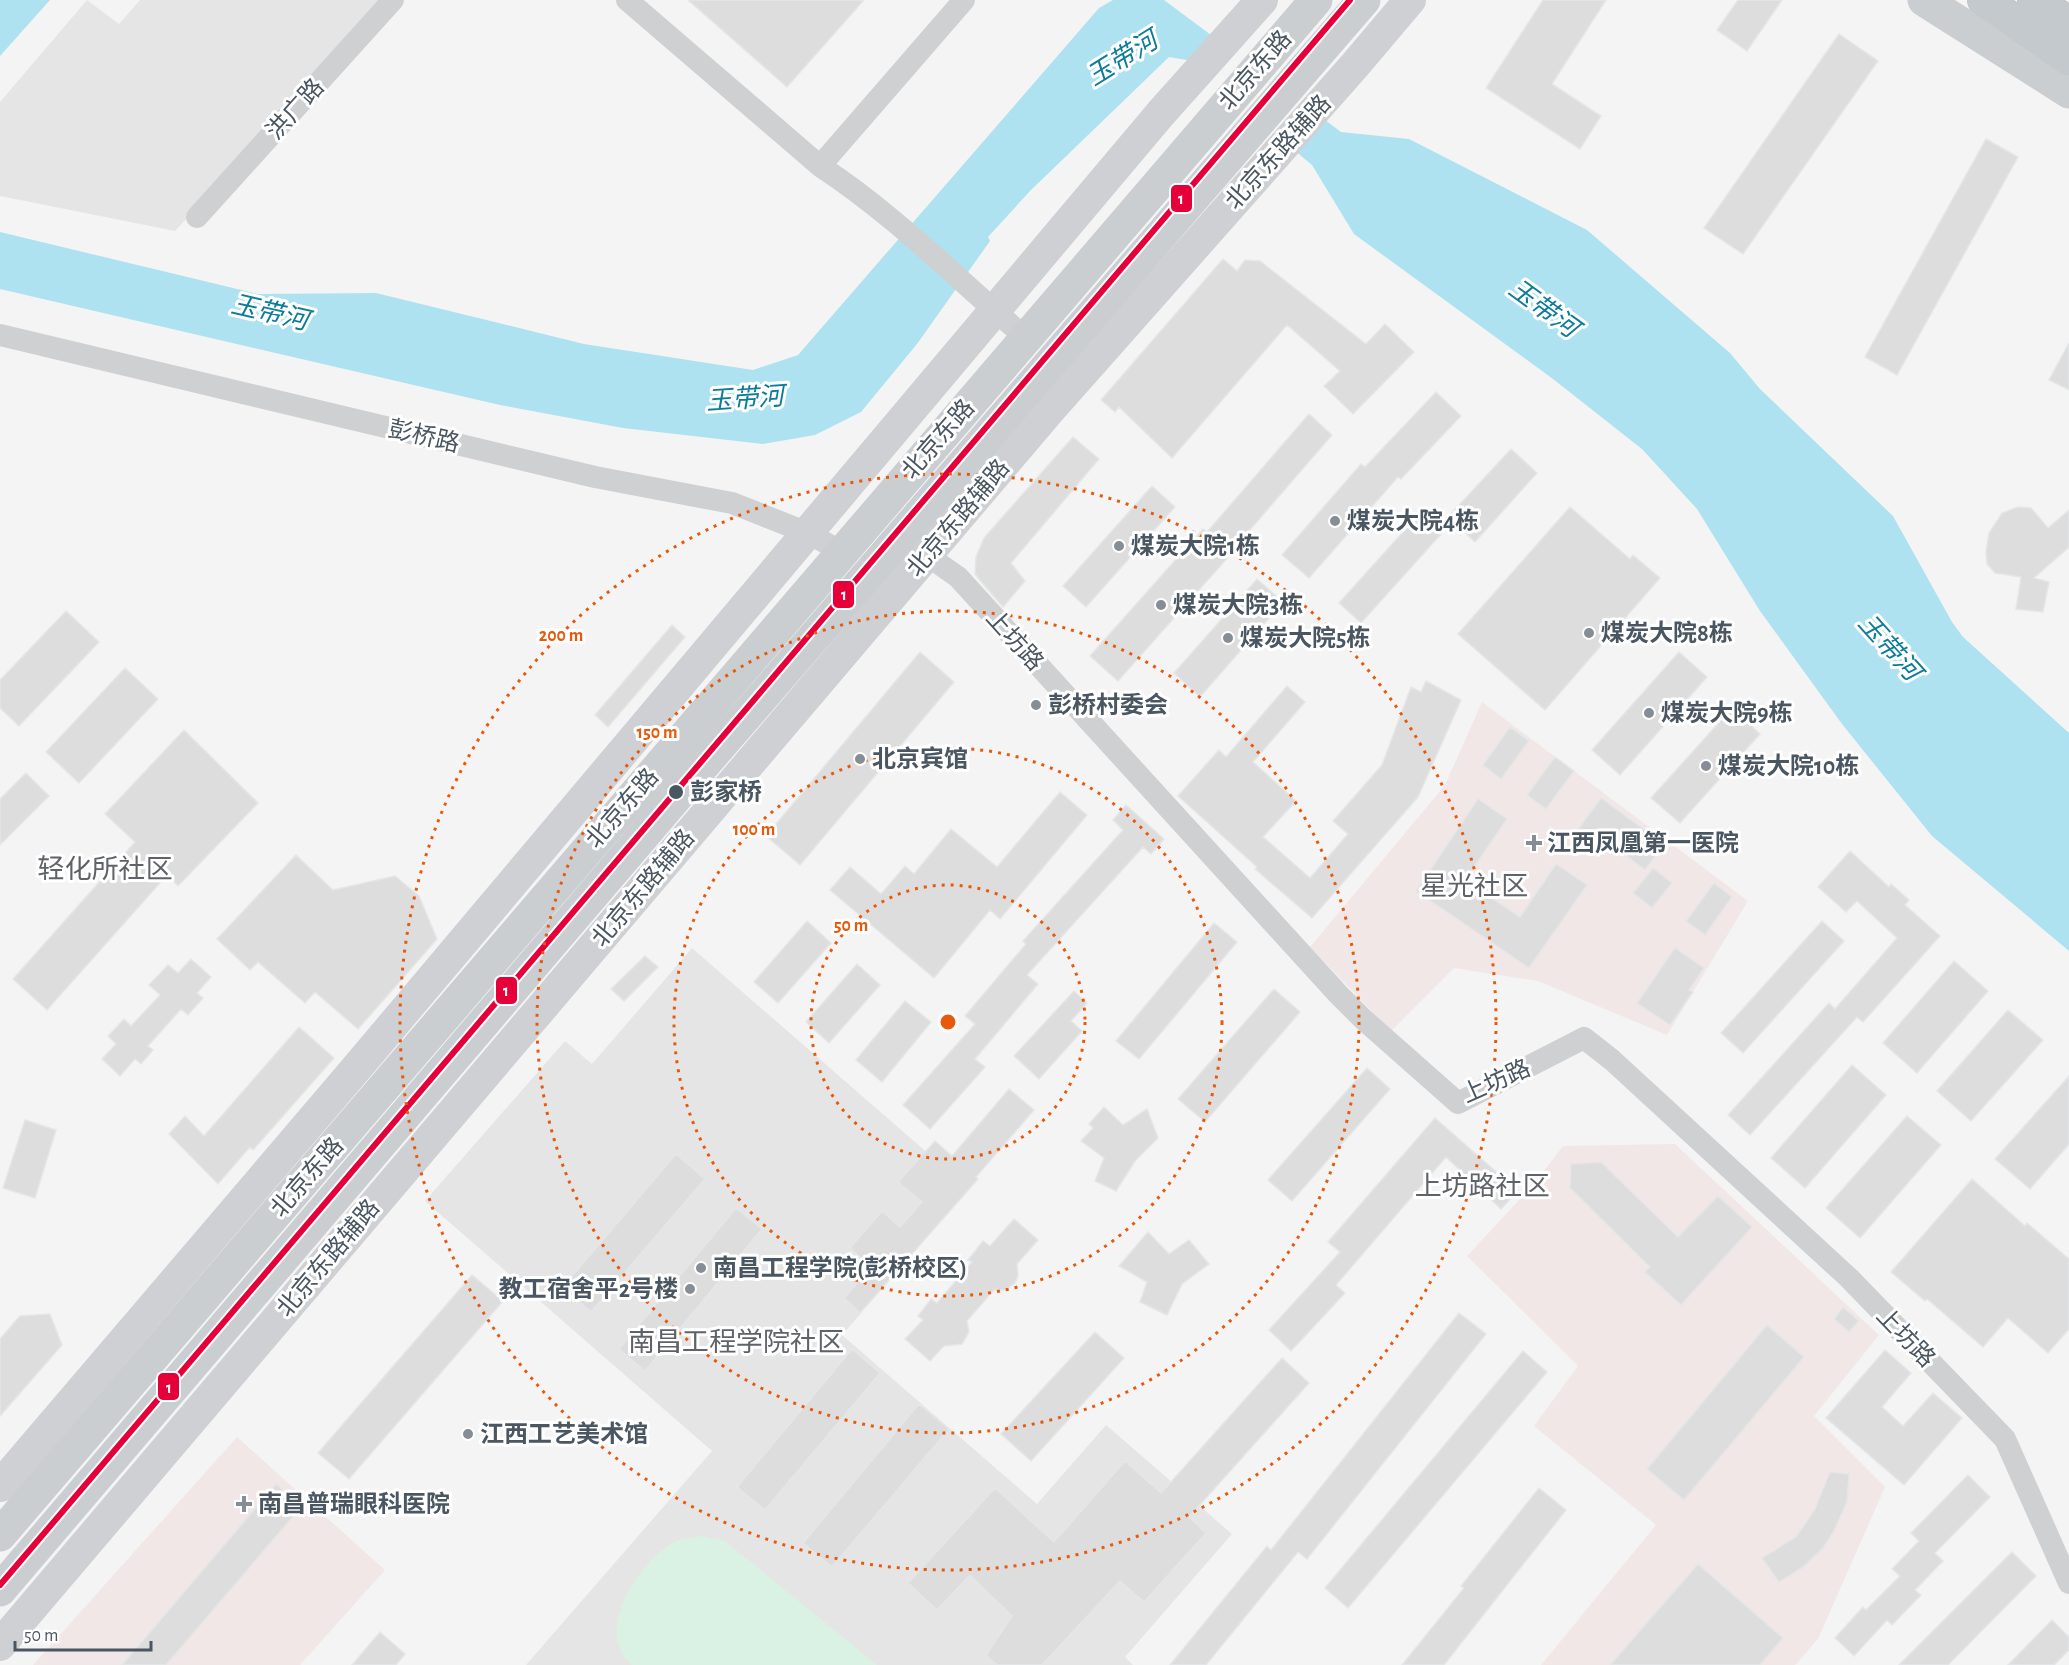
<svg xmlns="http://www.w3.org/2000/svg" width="2069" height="1665" font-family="'Alegreya Sans','Noto Sans SC',sans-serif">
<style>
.education{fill:#e6e5e6}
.medical{fill:#f1e7e6}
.green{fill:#d9f2e3}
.water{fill:#aee2f0}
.pier{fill:#f4f4f4}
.building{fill:#ddddde;stroke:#e5e6e7;stroke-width:1.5}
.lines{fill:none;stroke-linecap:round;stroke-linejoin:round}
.trunk-casing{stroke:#b9bec3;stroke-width:34}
.minor{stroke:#ced0d2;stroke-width:22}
.secondary{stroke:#ced0d4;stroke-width:32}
.primary{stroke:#caced1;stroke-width:33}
.trunk{stroke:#c4c9cd;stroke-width:33}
.metro-1-casing{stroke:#fff;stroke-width:10}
.metro-1{stroke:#e60039;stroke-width:6}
.ring{fill:none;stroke:#e8590c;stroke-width:3;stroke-dasharray:3 6}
.poi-dot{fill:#868d94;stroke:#fff;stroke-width:2}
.stop-dot{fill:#4a5661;stroke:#fff;stroke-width:2}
.labels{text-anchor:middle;stroke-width:6;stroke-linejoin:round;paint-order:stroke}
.street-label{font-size:24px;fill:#4a5661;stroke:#fff}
.poi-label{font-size:24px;font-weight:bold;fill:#4a5661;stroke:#fff;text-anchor:start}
.stop-label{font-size:24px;font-weight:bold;fill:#4a5661;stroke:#fff;text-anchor:start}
.water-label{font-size:26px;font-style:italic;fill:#0c7c9b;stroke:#fff}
.quarter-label{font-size:27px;fill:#5f6368;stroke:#fff}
.centre{fill:#e8590c;stroke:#fff;stroke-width:3}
.ring-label{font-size:18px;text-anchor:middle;font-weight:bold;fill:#e8590c;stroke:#fff;stroke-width:6;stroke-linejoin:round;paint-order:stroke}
.line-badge{stroke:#fff;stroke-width:2}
.badge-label{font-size:16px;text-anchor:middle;font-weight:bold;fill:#fff}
</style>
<rect width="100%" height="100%" fill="#f4f4f4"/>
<path class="education" d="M87,0L119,24L140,0H392L175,231L0,196V102Z
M692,948L969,1189L842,1335L1037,1504L1106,1425L1232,1534L1125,1657L1133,1665H526L712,1451L425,1201L565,1041L592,1064Z"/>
<path class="medical" d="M1482,702L1748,901L1667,1035L1538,981L1454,968L1391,1031L1310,947L1445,785Z
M1675,1144L1879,1335L1814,1416L1885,1487L1818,1639L1795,1665H1541L1656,1525L1534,1426L1578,1366L1467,1256L1533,1185L1563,1146Z
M237,1437L385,1570L300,1665H33Z"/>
<path class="green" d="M701,1536L725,1541L877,1665H632C592,1632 640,1561 674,1542C682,1538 693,1538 701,1536Z"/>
<path class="water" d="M0,0H50L0,56Z
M1113,0H1164L1341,132L1409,139L1587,230L1730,353L1760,389L1893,516L1952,622L1963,637L2069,733V951L1932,836L1842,724L1760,611L1697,509L1642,449L1553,379L1354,234L1312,165L1187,60L1169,57L1030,191L988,237L990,241L917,344L861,412L815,435L763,444L623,428L500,405L0,289V232L258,294L376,293L584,344L753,370L798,355L1099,8Z"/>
<path class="pier" d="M1237,51L1305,101L1274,137L1209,83Z"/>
<path class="building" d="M688,0H864L787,87Z
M1543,0H1606L1552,84L1601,116L1580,149L1486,88Z
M1738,0H1782L1747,51L1717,30Z
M1839,34L1878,61L1743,254L1704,228Z
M1986,139L2018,157L1897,375L1865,357Z
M1223,259L1237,271L1245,260L1260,261L1366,344L1385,324L1414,352L1353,414L1324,386L1340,371L1287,325L1172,458L1119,407L1115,412L1101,400Z
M2069,343V390L2049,380Z
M1436,392L1461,416L1401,479L1398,477L1309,578L1282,555L1361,464L1365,467Z
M1309,414L1332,435L1230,553L1231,554L1118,681L1090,656L1203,529L1207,532Z
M1073,437L1099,459L1011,563L1025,581L1003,607L978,578L975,574L976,557L984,538Z
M1511,449L1537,473L1475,542L1448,517Z
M1152,486L1175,507L1086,607L1063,586Z
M1570,507L1630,559L1633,555L1660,578L1545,710L1458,634Z
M2018,507L2031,508L2048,528L2069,510V547L2034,578L2049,582L2043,612L2016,609L2021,577L1995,573L1987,564L1986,552L1989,533L2002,513Z
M1421,512L1443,532L1361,623L1339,603Z
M1257,579L1283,602L1200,697L1174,673Z
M66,611L99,642L19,726L0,708V680Z
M672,625L685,637L608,727L595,715Z
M920,652L954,682L800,865L766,836Z
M1679,652L1707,677L1620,775L1592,750Z
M125,668L158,699L79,783L46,752Z
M1426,681L1461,700L1418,797L1312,918L1255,869L1257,867L1178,796L1219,750L1226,757L1287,686L1305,702L1253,762L1296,801L1263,837L1310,878L1348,834L1333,821L1382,765L1411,687L1421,692Z
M1732,708L1760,734L1680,823L1651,798Z
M1510,727L1529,741L1501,779L1483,765Z
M184,730L258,803L178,886L167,875L47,1010L13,979L135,842L105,814Z
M1555,757L1574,771L1546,809L1527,795Z
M26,773L49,796L0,845V799Z
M1060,792L1087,815L1000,919L990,910L934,978L830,890L850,867L881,894L905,866L914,874L951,829L997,867Z
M1601,798L1664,844L1645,870L1610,843L1601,856L1573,836Z
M1478,799L1507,819L1465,880L1520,917L1556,864L1587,885L1529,968L1416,891Z
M1126,805L1164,839L1151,854L1143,847L1027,975L1038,984L975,1059L985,1067L930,1129L903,1105L975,1024L965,1016L1026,944L1023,941L1123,830L1113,820Z
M1850,851L1889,887L1891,884L1909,900L1905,905L1940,936L1863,1022L1857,1017L1750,1135L1728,1115L1829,1003L1835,1009L1897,938L1857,901L1846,912L1818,887Z
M296,855L333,890L395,876L419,896L437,939L358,1029L315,992L305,1003L258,962L250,970L217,939Z
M1653,868L1672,883L1652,908L1633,893Z
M1714,883L1732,897L1705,935L1686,921Z
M807,921L831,943L778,1003L754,982Z
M1822,921L1844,941L1743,1053L1721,1033Z
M1214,923L1237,942L1139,1059L1116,1041Z
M1675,948L1704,968L1689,990L1693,992L1670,1025L1637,1003Z
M645,956L658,967L624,1001L611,989Z
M191,959L211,977L197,993L203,998L188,1015L181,1009L148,1046L153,1050L141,1064L135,1059L120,1076L102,1059L116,1044L108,1036L124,1019L131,1026L160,995L149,985L168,965L178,973Z
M1954,961L1988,991L1917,1073L1883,1043Z
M857,964L880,985L829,1043L806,1022Z
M1274,989L1300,1012L1205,1122L1178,1099Z
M1074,991L1087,1003L1071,1021L1082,1031L1039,1079L1014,1056Z
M905,1001L931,1022L882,1082L856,1060Z
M2008,1010L2043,1040L1971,1121L1937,1091Z
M299,1027L334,1058L253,1150L250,1147L218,1184L169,1134L185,1116L204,1136Z
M1852,1065L1886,1095L1805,1188L1771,1158Z
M1367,1068L1390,1089L1292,1201L1268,1180Z
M2069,1076V1144L2030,1189L1995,1159Z
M1009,1089L1034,1110L976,1177L978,1179L860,1313L844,1298L871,1267L850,1248L882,1211L900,1227L922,1202L898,1182L935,1141L952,1156Z
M1104,1107L1123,1125L1147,1109L1158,1138L1135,1161L1116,1191L1095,1181L1104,1158L1081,1141L1093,1128L1089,1124Z
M1907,1116L1941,1145L1860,1238L1826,1208Z
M1435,1118L1518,1191L1501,1209L1446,1157L1336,1285L1345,1293L1291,1351L1269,1330L1340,1252L1328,1242Z
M25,1120L56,1130L35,1198L3,1188Z
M676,1154L705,1179L591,1312L562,1288Z
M1601,1162L1678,1237L1718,1196L1752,1227L1681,1305L1645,1272L1650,1267L1570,1188L1571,1164Z
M1972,1179L2025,1226L2027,1223L2069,1259V1329L2048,1353L2008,1318L1983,1347L1927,1299L1925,1301L1891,1272Z
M736,1208L762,1229L645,1371L619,1349Z
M1014,1219L1038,1240L1017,1264L1018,1276L1015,1283L1005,1290H994L967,1321L969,1332L962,1344L944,1346L930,1361L905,1339L923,1320L918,1316L931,1299L937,1303L972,1262L968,1260L983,1241L990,1246Z
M1148,1232L1169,1254L1189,1240L1209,1264L1182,1284L1167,1315L1140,1302L1147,1282L1119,1266Z
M472,1275L503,1301L349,1479L318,1453Z
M1843,1307L1859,1321L1849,1332L1834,1319Z
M1459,1313L1486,1334L1307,1559L1298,1552L1206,1665H1170L1267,1546L1271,1550Z
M50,1314L62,1345L0,1416V1339L20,1316Z
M1767,1325L1804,1357L1684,1500L1647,1469Z
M1095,1332L1124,1358L1031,1461L1001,1434Z
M852,1349L880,1373L765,1510L737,1487Z
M1885,1350L1911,1373L1882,1407L1903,1426L1933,1393L1962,1418L1904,1485L1826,1418Z
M1523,1351L1547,1372L1348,1608L1325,1588Z
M1282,1358L1309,1383L1189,1517L1206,1533L1144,1602L1120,1581L1042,1665H997L986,1655L1012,1616L970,1575L937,1610L908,1583L995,1488L1054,1542L1125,1461L1161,1493Z
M919,1404L949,1429L832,1567L803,1543Z
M1830,1472L1849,1474L1847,1502L1834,1531L1823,1548L1802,1568L1779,1582L1762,1558L1796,1537L1815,1509Z
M1968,1475L1990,1497L1935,1553L1943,1561L1915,1590L1921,1595L1892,1625L1887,1620L1854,1656L1835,1638L1863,1607L1866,1610L1900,1576L1892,1569L1919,1541L1911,1533Z
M276,1484L302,1506L166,1665H122Z
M1539,1488L1566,1510L1444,1665H1402L1464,1588L1461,1586Z
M2012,1552L2036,1576L1948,1665H1899Z
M1698,1564L1783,1638L1760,1665H1610Z
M2052,1620L2069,1637V1650L2054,1665H2008Z
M380,1632L405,1654L396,1665H352Z"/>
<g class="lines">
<g class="trunk-casing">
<path id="trunk" d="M1984,0L2069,59
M2034,0L2069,23"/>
</g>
<path class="minor" d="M627,0L820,166C895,215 957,279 1025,337
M820,166L964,0
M197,217L393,0
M0,335L595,477L732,503L808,533L842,552
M915,547L958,577L1338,994L1363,1019L1458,1103L1584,1038L1612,1060L1849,1278L2005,1439L2069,1583"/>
<path class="secondary" d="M0,1486L354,1071L1161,113L1262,0
M0,1645L1048,412L1355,65L1410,0"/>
<path class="primary" d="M1924,0L2069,92
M0,1535L1316,0
M0,1590L700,769L1364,0"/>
<use href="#trunk" class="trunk"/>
<g class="metro-1-casing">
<path id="metro-1" d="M0,1585L1350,0"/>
</g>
<use href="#metro-1" class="metro-1"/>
</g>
<g class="ring">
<circle cx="948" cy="1022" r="137"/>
<circle cx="948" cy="1022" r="274"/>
<circle cx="948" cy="1022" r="411"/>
<circle cx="948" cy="1022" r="548"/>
</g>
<g class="poi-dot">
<circle cx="1335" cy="521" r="6"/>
<circle cx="1119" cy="546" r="6"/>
<circle cx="1161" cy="605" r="6"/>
<circle cx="1589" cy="633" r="6"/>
<circle cx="1228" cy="638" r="6"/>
<circle cx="1036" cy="705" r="6"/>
<circle cx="1649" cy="713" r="6"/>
<circle cx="860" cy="759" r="6"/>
<circle cx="1706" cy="766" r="6"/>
<path d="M1531 834h6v6h6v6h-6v6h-6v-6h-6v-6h6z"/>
<circle cx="701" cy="1268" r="6"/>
<circle cx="690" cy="1289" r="6"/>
<circle cx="468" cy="1434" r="6"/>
<path d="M241 1495h6v6h6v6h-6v6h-6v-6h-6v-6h6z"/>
</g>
<circle class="stop-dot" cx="676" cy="792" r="8"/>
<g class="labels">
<g class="street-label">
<text transform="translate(1255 70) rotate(-49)" y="8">北京东路</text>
<text transform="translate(295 109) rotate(-48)" y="8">洪广路</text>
<text transform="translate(1278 152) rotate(-48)" y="8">北京东路辅路</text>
<text transform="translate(424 436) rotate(13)" y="8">彭桥路</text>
<text transform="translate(938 439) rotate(-49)" y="8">北京东路</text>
<text transform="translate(958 518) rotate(-50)" y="8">北京东路辅路</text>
<text transform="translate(1015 640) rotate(48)" y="8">上坊路</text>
<text transform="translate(622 808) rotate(-49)" y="8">北京东路</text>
<text transform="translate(643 888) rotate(-50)" y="8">北京东路辅路</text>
<text transform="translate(1496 1081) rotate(-24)" y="8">上坊路</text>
<text transform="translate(307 1177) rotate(-49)" y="8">北京东路</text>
<text transform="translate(328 1258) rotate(-50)" y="8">北京东路辅路</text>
<text transform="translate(1906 1337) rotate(46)" y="8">上坊路</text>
</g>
<g class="poi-label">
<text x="1347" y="529">煤炭大院4栋</text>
<text x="1131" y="554">煤炭大院1栋</text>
<text x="1173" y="613">煤炭大院3栋</text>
<text x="1601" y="641">煤炭大院8栋</text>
<text x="1240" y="646">煤炭大院5栋</text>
<text x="1048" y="713">彭桥村委会</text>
<text x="1661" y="721">煤炭大院9栋</text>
<text x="872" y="767">北京宾馆</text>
<text x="1718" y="774">煤炭大院10栋</text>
<text x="1547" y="851">江西凤凰第一医院</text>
<text x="713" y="1276">南昌工程学院(彭桥校区)</text>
<text x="678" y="1297" text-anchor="end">教工宿舍平2号楼</text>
<text x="480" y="1442">江西工艺美术馆</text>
<text x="258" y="1512">南昌普瑞眼科医院</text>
</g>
<g class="stop-label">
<text x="690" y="800">彭家桥</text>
</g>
<g class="water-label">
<text transform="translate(1122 58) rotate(-32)" y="9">玉带河</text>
<text transform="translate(1544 308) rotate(36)" y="9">玉带河</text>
<text transform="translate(270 312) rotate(13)" y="9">玉带河</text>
<text transform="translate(745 398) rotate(-4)" y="9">玉带河</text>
<text transform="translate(1890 647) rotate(48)" y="9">玉带河</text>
</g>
<g class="quarter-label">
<text x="105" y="878">轻化所社区</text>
<text x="1474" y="895">星光社区</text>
<text x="1482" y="1195">上坊路社区</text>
<text x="736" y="1351">南昌工程学院社区</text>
</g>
</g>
<circle cx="948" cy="1022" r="9" class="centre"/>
<g class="ring-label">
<text x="561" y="641">200 m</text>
<text x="657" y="738">150 m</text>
<text x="754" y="835">100 m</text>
<text x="851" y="931">50 m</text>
</g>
<g class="line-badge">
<rect x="1170" y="184" width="23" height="29" rx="6" fill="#e60039"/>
<rect x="832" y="580" width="23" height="29" rx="6" fill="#e60039"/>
<rect x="495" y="976" width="23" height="29" rx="6" fill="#e60039"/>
<rect x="157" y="1372" width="23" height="29" rx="6" fill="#e60039"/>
</g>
<g class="badge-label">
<text x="1181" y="204">1</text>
<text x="844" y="600">1</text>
<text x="506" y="996">1</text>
<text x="169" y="1393">1</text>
</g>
<path d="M15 1641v9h136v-9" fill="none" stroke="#4a5661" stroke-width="3"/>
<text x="24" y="1641" font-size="18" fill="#4a5661" stroke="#ffffff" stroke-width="4.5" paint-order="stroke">50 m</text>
</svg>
